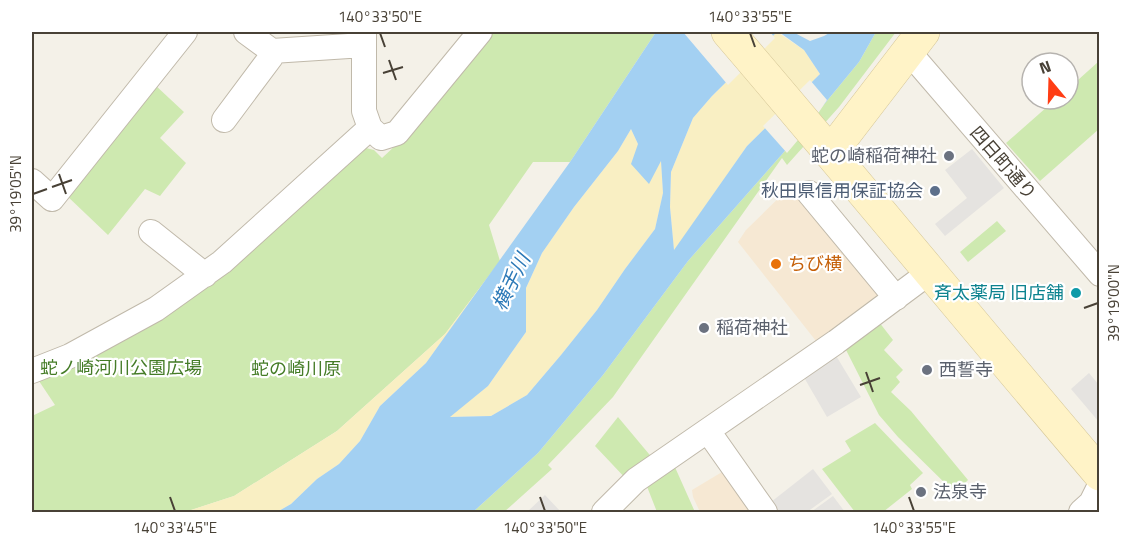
<svg xmlns="http://www.w3.org/2000/svg" width="1131" height="544" font-family="'Titillium Web','Noto Sans JP',sans-serif">
<style>
.commercial{fill:#f6e8d3}
.green{fill:#cee9b0}
.sand{fill:#f9efc3}
.parking{fill:#e5e3e0}
.water{fill:#a3d0f2;fill-rule:evenodd}
.pier{fill:#f4f1e8}
.lines{fill:none;stroke-linecap:round;stroke-linejoin:round}
.street-casing{stroke:#c0b9aa;stroke-width:26}
.secondary-casing{stroke:#d5c697;stroke-width:34}
.street{stroke:#fff;stroke-width:24}
.secondary{stroke:#fff3c7;stroke-width:33}
.ticks{fill:none;stroke:#484136;stroke-width:2}
.worship-dot{fill:#6b7280;stroke:#fff;stroke-width:2}
.service-dot{fill:#5c6f8a;stroke:#fff;stroke-width:2}
.food-dot{fill:#e8710a;stroke:#fff;stroke-width:2}
.culture-dot{fill:#0f9aa8;stroke:#fff;stroke-width:2}
.labels{text-anchor:middle;stroke-width:4.5;stroke-linejoin:round;paint-order:stroke}
.worship-label{font-size:18px;fill:#5b616d;stroke:#fff;text-anchor:start}
.street-label{font-size:18px;fill:#484136;stroke:#fff}
.service-label{font-size:18px;fill:#4e5e75;stroke:#fff;text-anchor:end}
.food-label{font-size:18px;fill:#c56008;stroke:#fff;text-anchor:start}
.culture-label{font-size:18px;fill:#0d838f;stroke:#fff;text-anchor:end}
.park-label{font-size:18px;fill:#457c27;stroke:#fff}
.water-label{font-size:20px;font-style:italic;fill:#2c79b7;stroke:#fff}
.neatline{fill:none;stroke:#484136;stroke-width:2}
.ticks-label{font-size:15px;text-anchor:middle;fill:#484136}
</style>
<rect width="100%" height="100%" fill="#f4f1e8"/>
<path class="commercial" d="M790,187L882,293L816,341L738,242L746,230Z
M727,469L757,512H700L693,497L692,490Z"/>
<path class="green" d="M488,32H656L570,162H533L489,225L500,261L445,334L337,431L234,496L185,512H32V416L55,405L37,378L60,368L362,147L374,150L382,158L410,132Z
M876,32H896L839,107L787,165L782,158L613,397L548,465L552,469L504,512H473L538,453L603,375L688,261L798,136L859,62Z
M1098,62L1100,63L1099,129L1040,181L1006,143L1056,99H1068V89Z
M154,84L184,112L160,138L186,163L160,196L145,189L108,235L65,194Z
M997,221L1006,231L968,262L960,252Z
M879,322L893,340L884,350L903,370L896,377L900,382L891,392L911,411L968,480L955,493L898,437L879,415L844,346Z
M618,417L654,460L629,482L595,446Z
M875,423L923,473L910,485L912,489L883,512H855L822,469L851,451L845,441Z
M674,465L695,512H657L646,484Z"/>
<path class="sand" d="M777,32L804,50L820,74L747,146L674,251L670,207L671,172L693,118L712,96Z
M631,129L638,144L649,183L661,160L663,193L655,229L625,269L597,310L561,355L527,395L491,416L449,417L488,386L526,332V288L542,253L574,207L618,151Z
M500,261L426,363L380,406L360,441L339,464L317,479L291,504L277,512H185L234,496L337,431L445,334Z"/>
<path class="parking" d="M972,149L1004,188L945,236L935,224L967,198L945,170Z
M835,354L861,397L827,417L802,374Z
M1089,373L1099,385V422L1071,389Z
M813,469L832,494L807,512H779L771,502Z
M545,495L561,512H527Z
M833,496L845,512H811Z"/>
<path class="water" d="M656,32H777L712,96L693,118L671,172L670,207L674,250L747,146L820,74L804,50L779,32H793L810,41L824,36L831,32H876L859,62L798,136L688,261L603,375L538,453L473,512H277L291,504L317,479L339,464L360,441L380,406L426,363L570,162ZM631,129L638,144L631,164L649,184L661,161L663,193L655,229L625,269L597,310L561,355L527,395L491,416L450,417L488,386L526,332V288L542,253L574,207L618,151Z"/>
<path class="pier" d="M683,32H770L775,38L728,85Z
M810,80L827,100L809,127L787,153L763,126Z"/>
<g class="lines">
<g class="street-casing">
<path id="street" d="M246,32L272,51L364,45
M364,32V111L370,128L381,138L397,133L480,32
M908,51L1100,274
M224,120L271,57L272,51
M32,181L52,199L185,32
M809,193L896,298
M151,232L205,275
M32,371L70,356L156,309L222,262L370,128
M708,431L765,512
M604,512L636,480L836,342L930,272
M1081,512L1091,503L1100,485"/>
</g>
<g class="secondary-casing">
<path id="secondary" d="M728,32C853,178 975,327 1100,474
M831,152L923,32"/>
</g>
<use href="#street" class="street"/>
<use href="#secondary" class="secondary"/>
</g>
<path class="ticks" d="M380,33L385,47M750,33L755,47M389,60L396,80M383,73L403,67M59,174L66,194M52,187L72,180M33,194L47,189M1084,308L1098,303M866,372L873,392M860,385L880,378M170,497L175,511M540,497L545,511M909,497L914,511"/>
<g class="worship-dot">
<circle cx="949" cy="156" r="6"/>
<circle cx="704" cy="328" r="6"/>
<circle cx="927" cy="370" r="6"/>
<circle cx="921" cy="492" r="6"/>
</g>
<circle class="service-dot" cx="935" cy="191" r="6"/>
<circle class="food-dot" cx="776" cy="264" r="6"/>
<circle class="culture-dot" cx="1076" cy="293" r="6"/>
<g class="labels">
<g class="worship-label">
<text x="937" y="162" text-anchor="end">蛇の崎稲荷神社</text>
<text x="716" y="334">稲荷神社</text>
<text x="939" y="376">西誓寺</text>
<text x="933" y="498">法泉寺</text>
</g>
<g class="street-label">
<text transform="translate(1003 163) rotate(49)" y="6">四日町通り</text>
</g>
<g class="service-label">
<text x="923" y="197">秋田県信用保証協会</text>
</g>
<g class="food-label">
<text x="788" y="270">ちび横</text>
</g>
<g class="culture-label">
<text x="1064" y="299">斉太薬局 旧店舗</text>
</g>
<g class="park-label">
<text x="121" y="374">蛇ノ崎河川公園広場</text>
<text x="296" y="375">蛇の崎川原</text>
</g>
<g class="water-label">
<text transform="translate(511 282) rotate(-64)" y="7">横手川</text>
</g>
</g>
<rect width="1131" height="544" fill="none" stroke="#ffffff" stroke-width="66"/>
<g transform="translate(1050 81) rotate(341)"><circle r="28" fill="#ffffff" stroke="#b6b3af" stroke-width="1.5"/>
<path d="M0-4.5L10 22L0 15L-10 22Z" fill="#ff3d14"/>
<text y="-9" font-size="16" font-weight="bold" text-anchor="middle" fill="#484136">N</text>
</g>
<rect x="33" y="33" width="1065" height="478" class="neatline"/>
<g class="ticks-label">
<text x="380" y="22">140°33'50"E</text>
<text x="750" y="22">140°33'55"E</text>
<text transform="translate(16 194) rotate(-90)" y="5">39°19'05"N</text>
<text transform="translate(1114 303) rotate(-90)" y="5">39°19'00"N</text>
<text x="175" y="533">140°33'45"E</text>
<text x="545" y="533">140°33'50"E</text>
<text x="914" y="533">140°33'55"E</text>
</g>
</svg>
